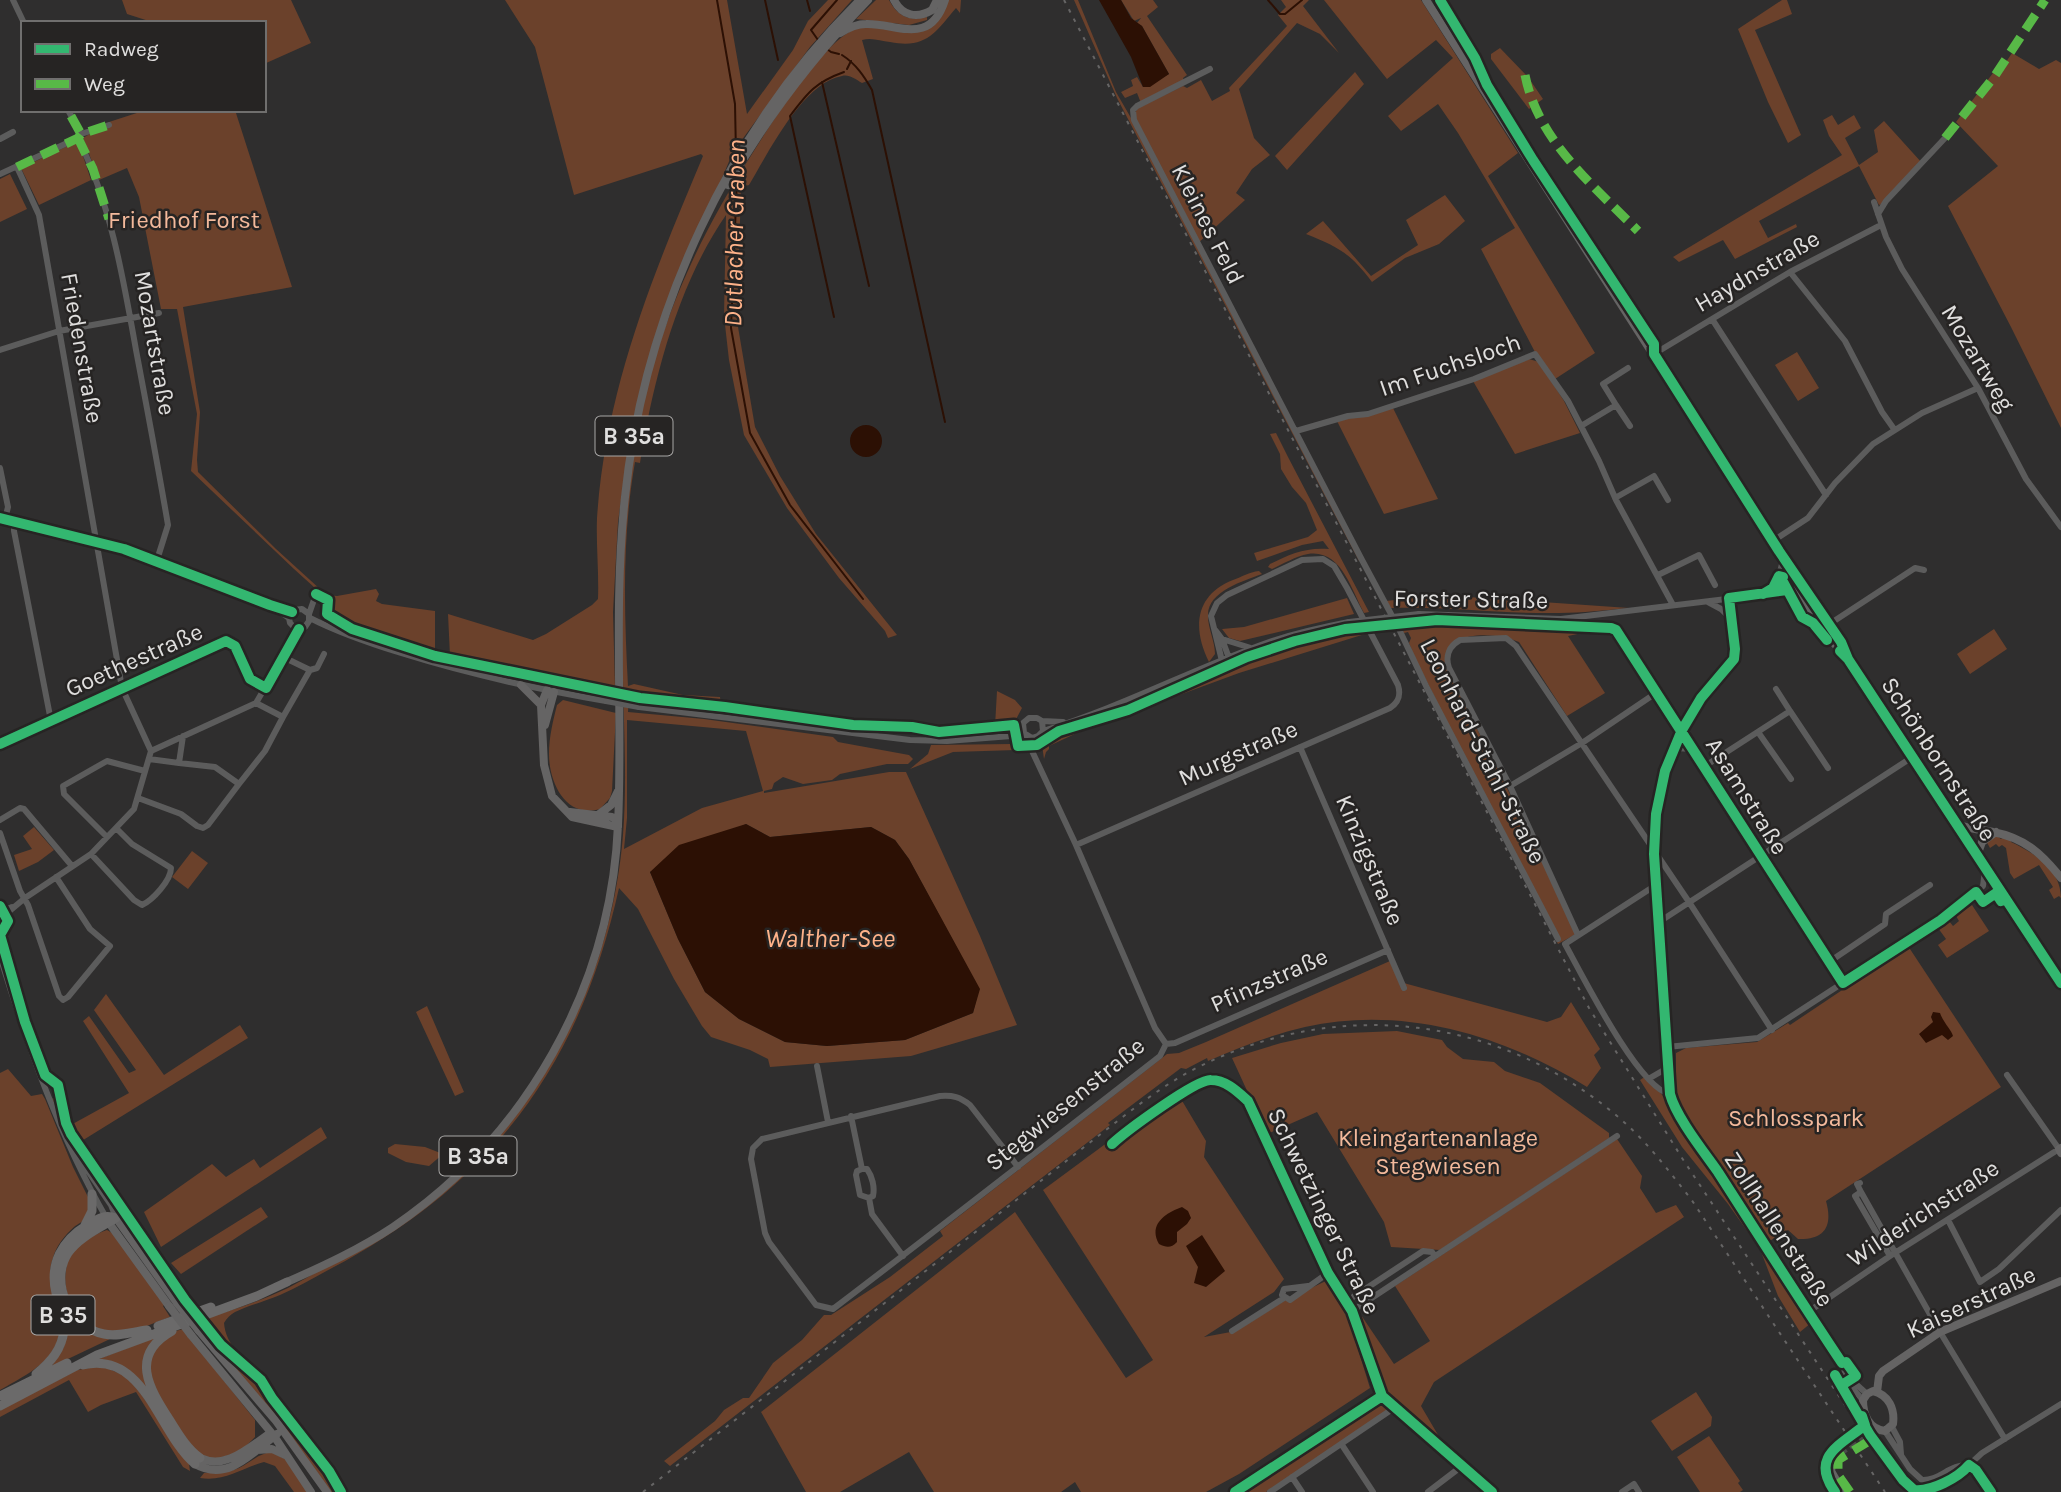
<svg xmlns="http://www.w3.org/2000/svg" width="2061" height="1492" font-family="Karla,sans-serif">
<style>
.green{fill:#6b412b;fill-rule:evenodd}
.water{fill:#2c1004}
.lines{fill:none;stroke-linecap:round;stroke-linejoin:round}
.stream{stroke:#2c1004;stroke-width:2}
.major-tunnel{stroke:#4a4948;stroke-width:8;stroke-dasharray:8 4;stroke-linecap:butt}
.minor{stroke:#5c5c5c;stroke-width:6}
.major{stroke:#656464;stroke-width:8}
.highway{stroke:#6b6a6a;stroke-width:9}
.rail{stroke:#666565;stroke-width:2;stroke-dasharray:3.5 7;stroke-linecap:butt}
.minor-bridge{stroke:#5c5c5c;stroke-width:6}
.major-bridge{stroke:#656464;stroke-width:8}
.quiet{stroke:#58b947;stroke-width:9;stroke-dasharray:18 9;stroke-linecap:butt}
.cycleway-casing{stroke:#262423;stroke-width:15}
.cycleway{stroke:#33b770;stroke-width:10}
.labels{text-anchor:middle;stroke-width:5;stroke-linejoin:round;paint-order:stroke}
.shield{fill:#262423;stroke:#a8a7a6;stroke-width:2}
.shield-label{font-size:23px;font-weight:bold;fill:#e0dfde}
.park-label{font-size:24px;fill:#f3b99b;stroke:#262423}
.street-label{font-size:24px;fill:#e0dfde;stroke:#262423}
.water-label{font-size:26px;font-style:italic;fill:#feb289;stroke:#262423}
</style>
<rect width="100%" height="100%" fill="#2f2e2e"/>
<path class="green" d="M122,0H291L311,43L264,64V23H155L127,14Z
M505,0H727L747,114L793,50L808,21L828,0H852L810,47L733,152L653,342L631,428L618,522L613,612L615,688L611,690L450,656L448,614L533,640L546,634L592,605L598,599C599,572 596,545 597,518C606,387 653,275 703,156L701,154L574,195L535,47Z
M876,0H889C898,17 909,21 927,17V20L909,25L856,19Z
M948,0H961L960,13L956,8C935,33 926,49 890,42C880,41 872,37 862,40L873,79L862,83C855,79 849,74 842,76C803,82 767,155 749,185L741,187L737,321L755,427L780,476L816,534L897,635L888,638L885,631L839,578L787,508L744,435L729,360L724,316L726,215C678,284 653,380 640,463L635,462C622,536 624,611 628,686L634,684L683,695L720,697L721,705L746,711L745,717L692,709V702L629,693L628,712L704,719L833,737L838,742L909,755L913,759L908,764H887L840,774L832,780L803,784L783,777L774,783L772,789L764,791V793L889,772H906L980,936L1017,1025L911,1056L770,1067L768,1059L750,1050L711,1037L702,1026L674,979L638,909L619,888C580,1065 493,1183 332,1268C315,1277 298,1287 280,1295C266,1301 250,1305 235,1312C230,1315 227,1318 224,1323C226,1347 245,1359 262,1373L258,1377L328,1465L344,1492H329L204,1331L211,1330L204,1319C232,1310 261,1301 288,1288C309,1277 330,1264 352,1252C375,1239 400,1227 421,1211C538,1120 611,983 623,835C627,784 624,732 623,681C621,607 621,534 632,462C649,347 690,250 752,154C771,124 828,32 862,27C880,24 899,34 918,32ZM627,720L746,731L763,791L702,808L624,849L627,818ZM746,824L770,837L871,827L895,840L909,859L979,989L973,1013L905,1040L827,1046L785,1042L739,1019L705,992L678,939L650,872Z
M1074,0H1078L1116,92L1131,118L1138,108L1183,86L1187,88L1201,80L1212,101L1230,91L1229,88L1287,26L1278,15L1286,7L1281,0H1309L1303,6L1339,53L1320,34L1297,23L1239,89L1254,138L1270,155L1252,169L1236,193L1245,200L1196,245L1362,559L1359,561L1117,98Z
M1121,0H1153L1158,7L1147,16L1187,75L1183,78L1184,81L1141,103L1137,93L1125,98L1121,92L1133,86L1131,80L1137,77L1143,87L1169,74L1142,26L1137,23L1141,18L1134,21Z
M1324,0H1421L1518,153L1488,176L1595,353L1555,379L1536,354L1481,249L1515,228L1458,133L1438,104L1401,131L1388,116L1453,58L1436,40L1387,79Z
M1782,0H1787L1792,14L1755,30L1801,135L1788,143L1768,102L1738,29Z
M1500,48L1528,77L1543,99L1529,109L1491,59V54Z
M2012,53L2039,69L2056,60L2061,63V428L2011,327L1948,206L1998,166L1956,122L1996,69L2003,72L2002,68Z
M1355,72L1364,84L1287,170L1275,156Z
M146,110H235L292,287L183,307L200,412L197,460L198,472L276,549L321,590L315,588L294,569L191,471L197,414L177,309H161L139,197L127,168L99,180L83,138L109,122Z
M1832,115L1838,125L1854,115L1861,128L1845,138L1859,165L1878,152L1874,130L1884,121L1922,163L1882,204L1879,205L1859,166L1759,221L1768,238L1796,224L1797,227L1735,259L1723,240L1679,262L1673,257L1842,155L1829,136L1823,120Z
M78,141L91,180L39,205L21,168Z
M10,174L27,209L0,222V179Z
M1445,195L1465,221L1439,244L1405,258L1372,282C1351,254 1339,247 1306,234L1323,221L1371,276L1418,245L1406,220Z
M1797,352L1819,388L1798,401L1775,365Z
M1529,359L1539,362L1564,401L1580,433L1515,454L1473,381Z
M1392,406L1438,499L1384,514L1337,421Z
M1276,433L1288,457L1369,612L1364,613C1351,589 1341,549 1308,554C1296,556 1283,564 1272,569L1268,567L1270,564C1290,554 1306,547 1329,549L1323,541L1302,545L1257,561L1254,553L1308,537L1317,530L1306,503L1292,487L1281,469L1280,454L1270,434Z
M1259,571L1262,574C1244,581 1207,591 1208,616C1208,629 1215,641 1215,654L1209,662C1192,628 1195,595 1233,580C1242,577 1249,572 1259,571Z
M376,589L379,594L376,601L382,604L435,611V652C398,641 362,633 330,612V600L325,595L337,596Z
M1438,595L1629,608C1606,610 1582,613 1559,613C1502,614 1447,606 1391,608L1386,601Z
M1347,598L1354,614L1240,641L1229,638L1222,629L1244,627Z
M1598,622L1596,630L1568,636L1605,693L1567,716L1519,642C1495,631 1437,629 1447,669L1515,804L1576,934L1558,944L1415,658L1409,643L1411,638L1408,632L1404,633L1399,624L1426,623L1428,627L1438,625L1537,626L1557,628Z
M1363,628L1365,634L1239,673L1079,732L1049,746V749L1046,752L1044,759L1042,745C1070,728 1101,723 1131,710C1207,678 1281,639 1363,628Z
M1994,629L2007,649L1970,674L1957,654Z
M997,691L1015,700L1022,708L1014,723L995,726Z
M563,700L616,713L612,791L610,798L600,809C566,819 549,783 549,754C549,737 553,721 557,705Z
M1012,744L1016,750L953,752L910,769L928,754L931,745Z
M34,827L54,850L38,862L19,871L14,855L32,849L23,836Z
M2007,835L2010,837L2011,842C2034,853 2061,869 2061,898L2059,896L2054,899L2049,890L2053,887L2039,865L2014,879L2010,873L2006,848L2002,845L1999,847L1996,844L1990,848L1985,839L1997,836L2001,839Z
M192,851L208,863L188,889L172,877Z
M1972,905L1989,931L1947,958L1938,945L1946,939L1938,928L1949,921L1953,926L1959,921L1956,916Z
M1908,946L2001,1087L1826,1201C1833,1226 1825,1240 1798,1239L1788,1230L1768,1242L1679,1105L1676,1093V1053L1686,1048L1757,1042L1788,1023L1790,1025Z
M1390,961L1400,982L1547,1022L1561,1017L1571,1002L1600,1049L1594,1055L1601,1068L1587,1087C1503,1035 1403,1005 1305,1027C1271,1035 1240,1047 1208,1061L1207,1058L1186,1069L1181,1068L1108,1123L1110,1125L670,1466L664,1461L715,1421L724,1410L743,1398H749L773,1363L802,1340L824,1315H831L890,1277L943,1236L940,1231L1167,1054L1179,1053L1206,1042Z
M106,994L164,1075L240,1025L248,1038L80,1142L69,1126L129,1093L83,1021L89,1016L129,1073L136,1070L94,1010Z
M427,1006L464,1092L455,1096L416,1012Z
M1397,1031L1442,1040L1447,1047L1463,1059L1494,1062L1505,1071L1540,1083L1609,1133V1138L1440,1250L1391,1247L1384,1222L1317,1112L1267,1134L1232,1058L1281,1043L1323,1034Z
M8,1069L31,1096L42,1094L45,1099L73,1167L90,1201C89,1206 89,1213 87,1217C84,1221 78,1224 74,1227C65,1235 56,1246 53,1258C47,1275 51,1290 56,1306C71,1354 35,1370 0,1390V1073Z
M1646,1076L1664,1097L1687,1137L1716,1174L1733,1205L1807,1315L1811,1323L1800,1332L1778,1296L1760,1249L1728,1204L1682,1147L1640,1080Z
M55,1096H58L69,1134L185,1300L183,1301C157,1270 135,1236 112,1203C90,1169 68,1137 52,1099Z
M1169,1097L1181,1099L1206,1141L1204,1157L1284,1279L1274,1292L1204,1337L1236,1331L1284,1301L1328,1280L1349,1320L1370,1388L1239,1474L1206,1492H1081L1075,1482L1061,1492H934L909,1452L840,1492H806L761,1412L1015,1212L1126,1378L1153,1360L1043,1190Z
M321,1127L327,1138L161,1247L144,1212L212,1164L226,1177L254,1159L260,1168Z
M1617,1139L1642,1176L1640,1188L1656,1213L1676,1205L1684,1217L1434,1382L1421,1406L1441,1440L1393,1404L1382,1392L1361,1315L1394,1364L1430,1341L1395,1286Z
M395,1144L425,1147L443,1154L429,1166L406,1162L388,1153V1148Z
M261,1207L268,1217L181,1274L171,1263Z
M107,1230L114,1234L165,1304L163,1306L170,1317C153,1323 130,1335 112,1333C81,1331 61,1298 66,1270C67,1264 67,1259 71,1254C79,1243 94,1234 107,1230Z
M61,1261L68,1311L110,1339L51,1367L64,1347L65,1310Z
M183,1329L255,1420V1437L240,1452L212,1460L193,1450L155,1393L148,1369L153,1351L172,1332Z
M156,1337L149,1347L150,1393C135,1374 121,1361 96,1360Z
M102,1366L130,1378L189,1464L190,1471L183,1467L136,1392L101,1405L88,1412L69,1380L0,1417V1410L77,1370Z
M1696,1392L1712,1417L1711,1426L1672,1451L1651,1421Z
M1380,1399L1388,1411L1266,1492H1239Z
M1709,1436L1740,1481L1738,1483L1743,1490L1740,1492H1700L1677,1457Z
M271,1452L285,1459L308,1492H294L275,1466L264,1462C241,1468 225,1482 200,1478L204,1473C217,1472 228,1473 239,1468C251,1462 258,1454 271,1452Z"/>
<path class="water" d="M1099,0H1121L1131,18L1142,26L1169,74L1150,87H1143L1131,57Z
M850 441a16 16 0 1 1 32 0a16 16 0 1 1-32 0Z
M746,824L770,837L871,827L895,840L909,859L980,989L973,1013L905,1040L827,1046L785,1042L739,1019L705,992L678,939L650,872L679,845Z
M1933,1012L1940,1013C1943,1022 1952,1031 1953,1036L1948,1040L1942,1035L1926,1043L1919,1034L1933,1022L1931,1017Z
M1182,1207L1188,1211L1191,1218L1187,1224L1177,1232V1242C1171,1248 1167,1248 1159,1244C1148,1225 1165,1213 1182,1207Z
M1202,1235L1225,1271L1206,1287L1194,1283L1198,1267L1186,1246Z"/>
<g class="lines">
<path class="stream" d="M717,0L735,104L736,155
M765,0L778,60
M807,0L810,11
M1268,0L1280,14H1285L1302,0
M818,40L811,30L837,0
M827,49L831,52L839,54
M842,55C856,64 864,76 872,90L945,422
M847,69L851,61
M822,82L869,286
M737,178L731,328L750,433L790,505L863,599
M834,317L790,116C808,92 816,82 844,72"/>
<path class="major-tunnel" d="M1839,1453L1869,1431"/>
<path class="minor" d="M13,0L24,23
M1210,69L1137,106L1133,110L1134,120L1362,560L1398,627L1427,688L1558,939
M68,110L81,134
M78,138C111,205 123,277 136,350C147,408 158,466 168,525L157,560
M0,139L13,132
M17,167L39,215L122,688L151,751
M0,174L78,138L81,134L109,125
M1874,202L1886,237L1902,269L1978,388L2026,479L2061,527
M1878,214L1886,201L1945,138
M1790,272L1845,341L1882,412L1894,429
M1712,319L1826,495
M0,350L59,331L159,313
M1654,354L1790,272L1881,225
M1616,405L1630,426
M1581,426L1616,405L1603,384L1628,368
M1296,431L1348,416L1368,414L1474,379L1535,354L1568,401L1599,461L1616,500L1673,605
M0,468L8,507L5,519
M1615,498L1654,476L1668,500
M0,518L124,549L270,605L292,612
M14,521V531L51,721
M1773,541L1808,518L1835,483L1873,444L1922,413L1978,388
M1658,575L1699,555L1715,585
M1773,587L1779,576L1783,560
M1765,593L1783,583L1794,584
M1729,598L1735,649L1734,659L1701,698L1682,730L1665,771L1656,814L1654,854L1670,1094C1676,1117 1704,1151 1718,1172C1764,1243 1811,1314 1857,1385L1867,1394
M1708,602L1721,609L1730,618
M275,608L289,618L290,623L296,629L305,627L309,621V614L302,609L294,610L289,618
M309,614L316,594
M1419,614L1561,619L1785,592L1797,582
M310,618C339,633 369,643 401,653C468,674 536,689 606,701
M1828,625L1915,568L1924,570
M1616,630L1843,983
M1216,631L1222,639L1229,658
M1222,639L1251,648
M310,670L317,668L324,654
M1776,689L1790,711
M256,703L283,717L310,670L283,657
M639,707L910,740L947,741L1026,735
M1042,721L1043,731L1038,736L1032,738L1024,733L1023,723L1029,718H1037L1042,721L1063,722
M1043,731C1122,707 1194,668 1272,641C1297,633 1323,627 1349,622
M1758,732L1791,779
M1029,737L1032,751L1076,845L1155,1028L1166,1044
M0,744L226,641L235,646L250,679L266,688
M1300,747L1404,988
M1673,748L1694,749
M149,759L179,763
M1705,766L1790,711L1828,768
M239,784L265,751L283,717
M1510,786L1582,743L1656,693
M138,798L181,814L197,826L203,828L208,825L239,784L215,767L179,763L183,736
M0,820L20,808L24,809L72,866
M0,833L20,891L28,905L59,996L63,1000L68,997L110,946L90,929L56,877
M107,837L64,794L63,786L107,761L145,771
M1076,845L1390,708C1399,702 1401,695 1398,685L1347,588L1334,566L1323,559L1302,560L1227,595L1217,603L1211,616L1222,661
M91,854L134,900L142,905C153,900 171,880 171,868L132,844L116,828
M1656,885L1565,944C1581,973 1639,1089 1670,1094
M0,912L12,907
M0,919L25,898L91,854L134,809L151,751L256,703L299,629
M1659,922L1914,756
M1578,935L1510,786L1449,668C1445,656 1449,646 1460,640L1506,638L1516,646L1689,902L1772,1030
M0,956C28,1047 59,1136 107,1219
M1829,962L1885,924L1886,914L1930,885
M1166,1044L1175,1043L1388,950
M1667,1047L1758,1038L1955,910L1983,886L1985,870
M817,1066L828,1122
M1650,1078L1669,1067
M851,1116L862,1169
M1112,1144C1125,1132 1196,1079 1211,1080C1226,1080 1238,1092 1248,1101L1328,1273L1352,1311L1382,1396L1492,1492
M71,1146L111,1205L116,1218
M1018,1167L970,1105C960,1097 953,1095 940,1096L762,1139L753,1148L751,1159L765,1233L769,1242L816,1305L833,1309C942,1226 1051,1141 1160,1056L1166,1044
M862,1169H867C872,1176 875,1187 873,1196L869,1198L872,1214L903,1256
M862,1169L857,1171L856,1175L860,1195L869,1198
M1860,1183L1857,1184L1861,1192
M1948,1220L1980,1282L1999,1269L2061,1210
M1890,1256L1855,1196L1861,1192L1940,1332L2005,1439
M1308,1286L1284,1289L1282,1295L1290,1300L1328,1273
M1347,1301L1423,1251L1432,1252L1435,1256
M1352,1311L1617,1136
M1808,1312L1890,1256L2059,1149L2007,1075
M1232,1331L1284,1298
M1842,1365L1851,1387L1863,1400
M1892,1427L1900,1442L1901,1454
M1885,1431L1910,1469L1922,1480C1939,1481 1950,1464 1969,1465
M1342,1445L1373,1492
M1969,1465L1982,1453L2061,1404
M1969,1465L1976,1470L1991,1492
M1292,1477L1302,1492
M1270,1492L1394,1408
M1428,1492L1462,1466
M1622,1492L1634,1484L1639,1492"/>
<path class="major" d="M894,0C902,16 917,19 932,10L937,0
M1426,0L1779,551L1841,642L1848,659
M840,33C848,28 856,24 866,24C897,23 930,47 945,0
M728,185C767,117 814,56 868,0
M1783,560C1800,599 1819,628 1848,659L1995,883
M521,685L541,705
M547,690L541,705L544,765L552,796L572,817L618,827
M545,725L554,692
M570,812L612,817L618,820
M598,815L611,805L618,791
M1956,823C1968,830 1980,829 1993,832C2025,838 2042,854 2061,878
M1977,856L1982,842L1996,832
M1998,889L2061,983
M2061,1148L2059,1149L2061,1153
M116,1218L177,1303
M109,1223L169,1306
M287,1282C323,1266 360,1249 393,1227C526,1137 611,987 618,825C623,716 613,606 625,497C644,315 729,129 860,0
M199,1331L276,1421L327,1492
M191,1335L274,1436L311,1492
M1873,1391C1889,1395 1895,1409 1893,1424L1885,1431C1869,1429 1863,1415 1863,1400L1867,1394Z
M1877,1392L1879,1376L1883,1371L1940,1332L2061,1281
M257,1450L272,1449L287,1456
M1839,1453L1833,1459L1831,1471L1843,1492
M200,1458C226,1470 248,1448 269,1434
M195,1464C228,1483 253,1452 277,1434"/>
<path class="highway" d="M116,1218C100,1228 79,1237 68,1253C49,1282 70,1328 104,1334C118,1337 132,1332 147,1330
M85,1225L92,1211V1194
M158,1326L211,1307
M172,1331C129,1355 149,1388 169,1419C178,1433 186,1448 200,1458
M83,1365C145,1350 158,1433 195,1464
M36,1374C51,1362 62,1349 64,1330C65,1317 59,1305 56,1293C49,1264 62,1240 87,1225C97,1219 104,1214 116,1218
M0,1396L67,1363
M0,1406L97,1355L257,1296L287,1282"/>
<path class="rail" d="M1064,0L1589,1008L1682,1158L1860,1428L1909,1492
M643,1492L1111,1126C1142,1102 1173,1078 1209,1062C1346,998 1501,1018 1617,1116C1645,1139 1668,1170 1691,1199L1885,1492"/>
<path class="minor-bridge" d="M1349,622L1419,614
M606,701L639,707"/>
<path class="major-bridge" d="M177,1303L199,1331
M169,1306L191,1335"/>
<path class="quiet" d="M1525,75C1538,141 1593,185 1638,231
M71,116L81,134
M78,138L93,169L109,219
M1945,138L1994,77L2045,0
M17,167L78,138L81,134L109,125
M1850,1492L1838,1475V1460L1869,1441L1880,1439"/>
<g class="cycleway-casing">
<path id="cycleway" d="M1440,0L1475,58L1487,85L1533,160L1654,344V354L1779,551L1841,642L1848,659
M0,518L124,549L270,605L292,612
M1787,590L1729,598L1735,649L1734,659L1701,698L1682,730L1665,771L1656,814L1654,854L1670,1094C1676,1117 1704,1152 1718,1172C1759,1236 1800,1300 1842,1363L1846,1362L1856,1376L1845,1383
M316,594L328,600L327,614L352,629L435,656L640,698L725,707L853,725L912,727L939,732L1014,725L1018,746L1037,745L1059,731L1128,710L1247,657L1295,641L1345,629L1437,620L1611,628L1616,630L1843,983L1941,920L1976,892L1983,902L1996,893L2001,901L2005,899
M1763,594L1773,588L1779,576L1783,577L1782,580L1802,617L1813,623L1827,640
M1840,651L1848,659L2061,983
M0,744L226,641L235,646L250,679L266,688L299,629
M0,906L8,921L0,935L25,1022L45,1075L58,1085L66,1123L71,1134L185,1300L221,1345L261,1380L272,1398L329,1471L341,1492
M1112,1144C1125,1132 1196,1079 1211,1080C1226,1080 1238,1092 1248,1101L1328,1273L1352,1311L1382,1396L1492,1492
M1835,1375L1870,1435L1903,1480L1914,1490C1931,1492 1958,1478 1969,1465L1976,1470L1991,1492
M1235,1492L1382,1396
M1835,1492C1810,1457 1839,1446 1865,1425L1862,1416"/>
</g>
<use href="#cycleway" class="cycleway"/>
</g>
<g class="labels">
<g class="shield">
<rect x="595.5" y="416.5" width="77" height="39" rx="5"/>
<rect x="439.5" y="1136.5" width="77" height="39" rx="5"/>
<rect x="31.5" y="1295.5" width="63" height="39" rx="5"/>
</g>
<g class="shield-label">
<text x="634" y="444">B 35a</text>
<text x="478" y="1164">B 35a</text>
<text x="63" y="1323">B 35</text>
</g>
<g class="park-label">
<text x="184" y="228">Friedhof Forst</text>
<text x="1796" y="1126">Schlosspark</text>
<text x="1438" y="1146">Kleingartenanlage<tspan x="1438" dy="28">Stegwiesen</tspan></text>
</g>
<g class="street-label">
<text transform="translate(1208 224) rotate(63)" y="8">Kleines Feld</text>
<text transform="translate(1757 271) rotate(-30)" y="8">Haydnstraße</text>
<text transform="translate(155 343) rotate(80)" y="8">Mozartstraße</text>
<text transform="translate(82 348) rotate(80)" y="8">Friedenstraße</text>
<text transform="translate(1978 358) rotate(59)" y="8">Mozartweg</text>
<text transform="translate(1450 365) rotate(-19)" y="8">Im Fuchsloch</text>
<text transform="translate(1471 599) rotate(1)" y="8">Forster Straße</text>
<text transform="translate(134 660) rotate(-24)" y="8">Goethestraße</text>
<text transform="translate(1483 751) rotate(63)" y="8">Leonhard-Stahl-Straße</text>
<text transform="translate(1238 753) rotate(-24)" y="8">Murgstraße</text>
<text transform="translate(1939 759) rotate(57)" y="8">Schönbornstraße</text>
<text transform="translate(1747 796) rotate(58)" y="8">Asamstraße</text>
<text transform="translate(1370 860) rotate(67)" y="8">Kinzigstraße</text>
<text transform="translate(1269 980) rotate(-24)" y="8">Pfinzstraße</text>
<text transform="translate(1065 1104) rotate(-39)" y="8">Stegwiesenstraße</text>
<text transform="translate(1324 1211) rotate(64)" y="8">Schwetzinger Straße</text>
<text transform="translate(1923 1213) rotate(-33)" y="8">Wilderichstraße</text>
<text transform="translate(1779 1229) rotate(57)" y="8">Zollhallenstraße</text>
<text transform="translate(1971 1302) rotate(-25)" y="8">Kaiserstraße</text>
</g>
<g class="water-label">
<text transform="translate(734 233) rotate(-89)" y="9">Dutlacher Graben</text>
<text x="830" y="947">Walther-See</text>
</g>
</g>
<rect x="21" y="21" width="245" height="91" fill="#262423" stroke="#706f6e" stroke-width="2"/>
<rect x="35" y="44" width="35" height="10" fill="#33b770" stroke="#706f6e" stroke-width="2"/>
<text x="84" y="56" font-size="21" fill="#e0dfde">Radweg</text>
<rect x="35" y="79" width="35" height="10" fill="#58b947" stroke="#706f6e" stroke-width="2"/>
<text x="84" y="91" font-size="21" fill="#e0dfde">Weg</text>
</svg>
